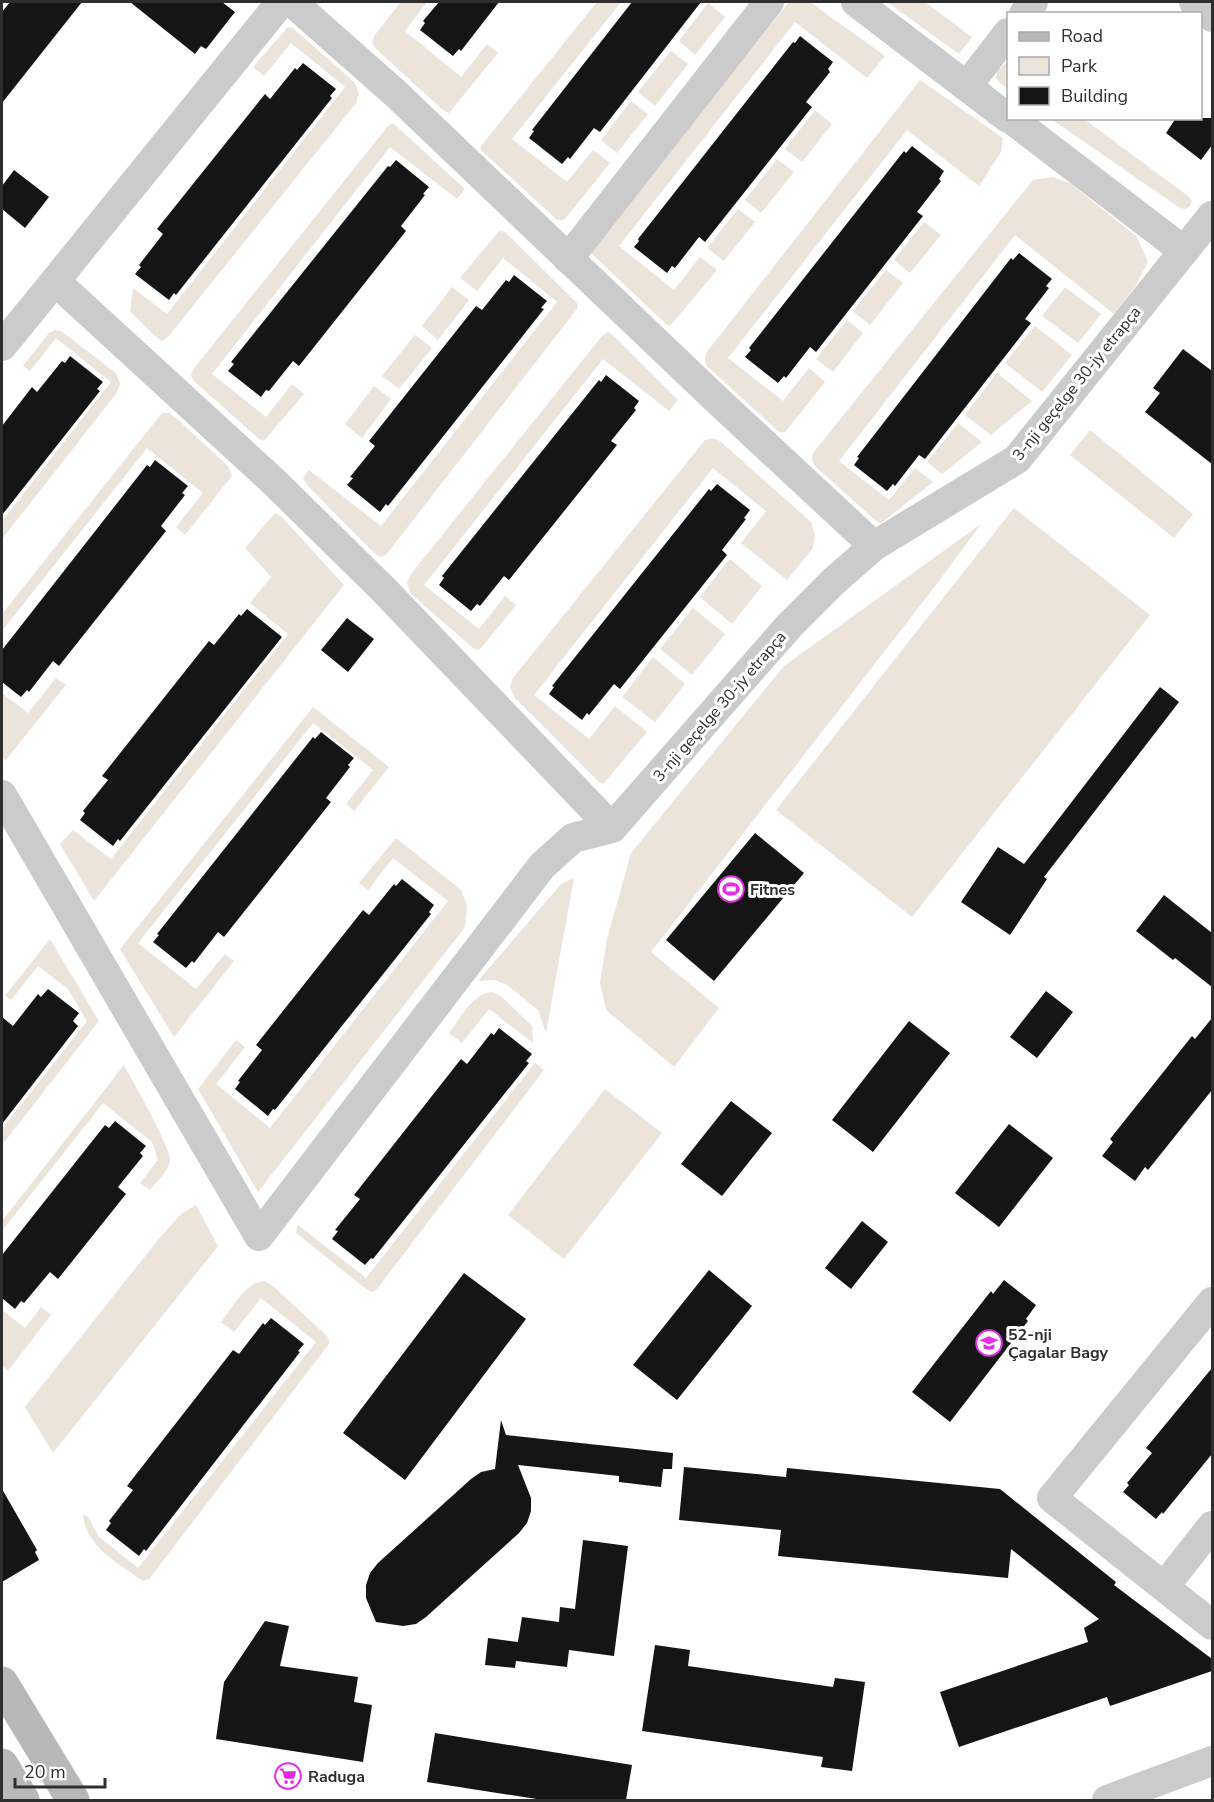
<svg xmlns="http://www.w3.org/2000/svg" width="1214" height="1802" font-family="'Nunito Sans',sans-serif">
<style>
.green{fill:#ece4db}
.building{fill:#151515}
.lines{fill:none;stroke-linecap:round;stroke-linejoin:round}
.minor{stroke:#cbcbcb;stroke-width:30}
.secondary{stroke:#b8b8b8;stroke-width:33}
.labels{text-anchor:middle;stroke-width:6;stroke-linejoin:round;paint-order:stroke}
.street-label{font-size:16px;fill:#2e2e2e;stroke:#fff}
.poi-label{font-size:16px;font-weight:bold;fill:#2e2e2e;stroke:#fff;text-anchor:start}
</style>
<rect width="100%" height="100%" fill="#fff"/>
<path class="green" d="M401,2H427L405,31L461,77L487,44L498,53L449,113L444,111L375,48L372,42L374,36Z
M597,2H621L512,139L567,182L593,150L610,163L565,219L561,221L556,219L481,150V146Z
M789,2H810L885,56L867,78L795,22L619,246L674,290L700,257L717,270L670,326L666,324L593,255L591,252L592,247Z
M887,2H925L972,37L959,54Z
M708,3L725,17L695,55L679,41Z
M288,27L293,28L354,82L359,93L356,103L168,337L162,341L156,337L130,311L133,288L167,314L345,87L291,43L264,76L253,67Z
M671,51L688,64L655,106L638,92Z
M1006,63L1008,64V89L1000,83L996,78L997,71Z
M920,80L1003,138L1001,152L979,186L907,130L728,358L783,401L809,368L825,382L786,431L783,433L778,431L707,366L705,360L706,353Z
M631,101L648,114L617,153L601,140Z
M815,110L832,124L802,162L785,149Z
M1051,119H1084L1188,196L1192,201L1190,206L1186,209L1180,208Z
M393,123L465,189L457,199L390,147L212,374L266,417L292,384L304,394L264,441L259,439L194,381L191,375L195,367L388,126Z
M777,159L794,172L761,213L745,200Z
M1052,177L1071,184L1137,237L1148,262L1135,287L1114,314L1015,235L839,461L889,500L915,468L933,482L885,520L881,523L876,521L814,465L812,459L813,453L1033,180Z
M738,209L755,222L724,261L707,248Z
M924,222L941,235L910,273L894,260Z
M500,230L505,232L575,301L578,305L577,309L386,555L381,557L375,554L308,486L303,478L309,470L381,526L557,302L503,258L477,291L460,278Z
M886,270L903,283L870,325L853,311Z
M452,287L469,300L438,340L422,326Z
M1065,287L1101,314L1078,343L1042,316Z
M847,320L863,333L833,372L816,359Z
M1035,326L1072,355L1042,392L1005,363Z
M55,330L61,331L116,373L120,384L116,394L2,539V521L111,382L56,338L30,371L23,366L49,333Z
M608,332L614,336L678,400L669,411L603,359L424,585L479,629L505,596L516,605L482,647L478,650L473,648L411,594L407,583L411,574L602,336Z
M415,335L432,348L399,389L382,376Z
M997,373L1032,401L991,435L965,415Z
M374,386L391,399L362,438L345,424Z
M162,413H169L176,418L228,466L232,476L185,535L176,527L203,493L147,448L2,631V614Z
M958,423L982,442L942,474L927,462Z
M1090,430L1193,514L1174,538L1070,455Z
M713,438L720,441L811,522L815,535L813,548L787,580L741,543L766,511L713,468L534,695L589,739L615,706L647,732L603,784L599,782L515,698L510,687L513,678L705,440Z
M1014,508L1150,615L912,917L776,810Z
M275,513L281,516L344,585L94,901L60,844L73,830L111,859L288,634L250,603L271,577L245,548Z
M981,524L936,585L651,952L719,1008L674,1067L606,1010L600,982L607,939L631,853L784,666Z
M730,559L762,586L732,624L700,597Z
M693,608L725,634L692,675L660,649Z
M653,657L685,684L655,722L622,697Z
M56,678L66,685L5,761L2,754V693L28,713Z
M313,707L389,767L354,811L346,804L373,770L313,723L138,943L196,989L225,954L234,961L174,1037L120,949Z
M396,838L461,890L467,905L465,927L258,1192L198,1089L236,1040L245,1047L216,1084L270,1128L448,901L393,858L368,890L359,883Z
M574,878L546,1033L538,1010L507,985L495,980L478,981L561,884Z
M50,939L99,1021L2,1145V1129L87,1021L68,989L38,966L11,1000L5,996Z
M491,992L501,996L532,1026L533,1043L489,1009L462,1043L449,1033C460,1019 472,994 491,992Z
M535,1063L544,1070L377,1289L372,1292L366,1289L296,1233L298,1225L366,1278Z
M124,1065C133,1082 169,1144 170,1159C170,1170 156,1182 150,1190L140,1183L158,1160L152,1142L103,1103L2,1231V1221Z
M605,1089L662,1133L564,1259L508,1215Z
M196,1205L218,1246L53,1453L25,1407L158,1240L181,1214Z
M264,1281L273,1286L327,1336L329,1340V1344L149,1579L144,1581L138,1578C114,1560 86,1546 83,1514L89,1518L99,1537L138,1568L316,1342L261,1298L234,1332L221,1322C232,1308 245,1283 264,1281Z
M41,1307L51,1315L8,1371L2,1365V1310L25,1328Z"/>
<path class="building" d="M10,2H82L2,103V12Z
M130,2H222L235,12L206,49L201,46L195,54Z
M439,2H499L461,51L459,49L453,56L420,30L425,23L423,21Z
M632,2H701L600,132L594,128L570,159L568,157L562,164L529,138L534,131L532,130Z
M800,36L833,62L828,69L830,72L806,102L812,107L705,242L699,237L675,268L672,266L667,273L634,247L639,241L638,239L793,42L795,43Z
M303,63L336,89L330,96L332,98L176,295L174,293L169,300L135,274L141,267L139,265L163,234L157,229L265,94L270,99L295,68L297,70Z
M1176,118H1212V145L1201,160L1166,133Z
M912,146L944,171L939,179L941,181L917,212L923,216L816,352L810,347L786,378L784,376L778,383L745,357L751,350L749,348L904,151L906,153Z
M396,160L429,187L423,194L425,195L401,226L406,231L299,366L293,361L269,391L266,390L261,397L228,371L234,364L231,362L388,166L390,167Z
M14,170L49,197L25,228L2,209V186Z
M1019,253L1052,279L1046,286L1049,288L1025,319L1031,323L925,459L919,455L895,486L893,484L887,491L854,465L859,458L857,457L1011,258L1013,260Z
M514,275L547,301L541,308L544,309L388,506L386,504L380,512L347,485L353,478L350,477L375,446L369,441L476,306L482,310L506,280L509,282Z
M1183,349L1212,371V464L1145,412L1160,393L1153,388Z
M70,356L103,382L97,389L100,391L2,515V426L32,387L37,392L62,361L65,363Z
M606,375L639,401L634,408L636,410L611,441L617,445L509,580L504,576L480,606L477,604L471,611L439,585L444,578L442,576L599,380L601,382Z
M155,460L188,486L182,493L185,495L161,526L166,531L59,666L53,661L29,692L27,690L21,697L2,682V650L147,465L150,467Z
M717,484L750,510L744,518L746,519L722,550L727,555L620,689L614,684L589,715L587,713L582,720L549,694L554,687L552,686L709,489L711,491Z
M247,609L282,637L120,841L118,839L113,846L80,820L85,813L83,811L108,780L102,776L209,641L214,645L239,614L241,616Z
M347,618L374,639L348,672L321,650Z
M1160,687L1179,702L1044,877L1047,879L1010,935L961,902L998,847L1024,864Z
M321,732L354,758L348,765L350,767L326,798L331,802L224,937L218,932L194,963L192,961L186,968L153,942L159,935L157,934L313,737L315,739Z
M755,833L804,873L714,981L666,940Z
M402,879L434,905L429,912L431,914L275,1110L273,1109L268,1116L235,1089L240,1082L238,1081L262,1050L256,1045L363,910L369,915L394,884L396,886Z
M1164,895L1212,933V987L1175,958L1173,960L1136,931Z
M48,989L79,1013L73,1021L78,1026L2,1124V1017L13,1026L38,994L41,997Z
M1046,991L1073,1012L1037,1058L1010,1037Z
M1212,1018V1090L1148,1170L1145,1167L1135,1181L1102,1156L1113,1142L1110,1139L1192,1036L1195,1039Z
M909,1021L950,1053L873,1152L832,1120Z
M499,1028L532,1054L526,1061L529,1063L373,1259L371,1258L365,1265L332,1239L338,1231L335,1230L360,1199L354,1195L461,1059L467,1064L491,1033L494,1035Z
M731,1101L772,1133L722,1196L681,1164Z
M115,1121L146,1146L140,1153L143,1156L118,1187L126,1194L58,1279L50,1272L24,1303L21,1301L15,1309L2,1298V1255L105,1125L109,1128Z
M1009,1124L1053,1158L999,1227L955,1193Z
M862,1221L888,1242L851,1289L825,1268Z
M709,1270L752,1306L677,1400L633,1365Z
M464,1273L526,1319L405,1480L343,1433Z
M1004,1280L1036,1305L1026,1319L1028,1321L950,1422L912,1392L991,1291L993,1294Z
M271,1318L304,1344L298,1351L300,1352L146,1551L144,1549L139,1556L106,1530L111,1523L109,1521L133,1490L127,1486L233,1350L239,1354L263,1323L265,1325Z
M1212,1368V1454L1163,1514L1162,1512L1156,1519L1123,1492L1129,1485L1127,1483L1152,1453L1146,1448Z
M501,1420L506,1435L673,1453L672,1469H663L661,1487L619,1482V1476L518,1465L531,1498V1511L527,1523L519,1533L426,1617L416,1624L403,1626L376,1622L366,1598V1585L370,1573L378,1563L471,1479L481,1472L495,1469Z
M684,1467L786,1477L787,1468L1000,1489L1116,1582L1114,1585L1212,1659V1671L1110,1706L1107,1697L959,1747L940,1692L1088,1642L1084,1628L1099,1619L1011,1549L1008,1578L778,1556L781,1530L679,1520Z
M2,1489L37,1550L35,1552L39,1560L2,1582Z
M583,1540L628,1546L614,1656L569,1650L567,1667L516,1661L515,1668L485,1665L488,1638L518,1642L517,1647L522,1617L559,1622L560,1607L575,1609Z
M265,1621L289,1626L280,1666L358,1677L354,1702L372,1705L363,1762L216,1739L224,1682Z
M655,1645L690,1650L688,1666L833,1687L835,1678L865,1682L852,1771L821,1767L823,1757L642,1731Z
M435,1733L632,1765L626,1800H543L427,1782Z"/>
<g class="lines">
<path class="minor" d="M281,2L55,281L272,480L383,589L612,828
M292,2L395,93L716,399L874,546
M856,2L1008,118
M1194,2L1212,17
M1024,14L1033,2
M967,86L1008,33
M1010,118L1184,251
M568,259L769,2
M2,346L55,281
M2,795L259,1236L542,866L573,838L612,828
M612,828L789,626L834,581L874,546L1017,459L1212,216
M1212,1302L1052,1498L1212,1625
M1164,1587L1212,1526
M1107,1800L1212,1761"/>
<path class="secondary" d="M2,1683L73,1800
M2,1765L23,1800"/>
</g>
<defs>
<g id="stadium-ring" transform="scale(1.35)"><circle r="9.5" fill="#fff" stroke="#e52ce9" stroke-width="1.5"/><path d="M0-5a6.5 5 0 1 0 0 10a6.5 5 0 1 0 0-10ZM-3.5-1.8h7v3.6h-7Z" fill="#e52ce9"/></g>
<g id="school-ring" transform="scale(1.35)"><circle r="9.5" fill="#fff" stroke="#e52ce9" stroke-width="1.5"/><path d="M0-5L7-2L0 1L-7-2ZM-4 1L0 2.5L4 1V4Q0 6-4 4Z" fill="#e52ce9"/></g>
<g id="supermarket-ring" transform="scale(1.35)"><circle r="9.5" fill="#fff" stroke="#e52ce9" stroke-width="1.5"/><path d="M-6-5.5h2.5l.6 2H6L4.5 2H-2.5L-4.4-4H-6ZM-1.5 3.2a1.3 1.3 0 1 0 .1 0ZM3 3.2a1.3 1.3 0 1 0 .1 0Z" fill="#e52ce9"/></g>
</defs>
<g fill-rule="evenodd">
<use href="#stadium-ring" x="731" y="889"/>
<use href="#school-ring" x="989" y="1343"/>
<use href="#supermarket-ring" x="288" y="1776"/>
</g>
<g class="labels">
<g class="street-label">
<text transform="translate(1076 383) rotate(-51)" y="6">3-nji geçelge 30-jy etrapça</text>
<text transform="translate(719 706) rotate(-49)" y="6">3-nji geçelge 30-jy etrapça</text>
</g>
<g class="poi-label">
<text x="750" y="895">Fitnes</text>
<text x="1008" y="1340">52-nji<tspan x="1008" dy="18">Çagalar Bagy</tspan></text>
<text x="308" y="1782">Raduga</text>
</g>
</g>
<rect width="1214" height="1802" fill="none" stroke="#2e2e2e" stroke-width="6"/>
<rect x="1007" y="12" width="195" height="108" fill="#ffffff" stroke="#ababab" stroke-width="1.5"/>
<rect x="1019" y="32" width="30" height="9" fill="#b8b8b8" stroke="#ababab" stroke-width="1.5"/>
<text x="1061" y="42" font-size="18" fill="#2e2e2e">Road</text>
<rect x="1019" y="57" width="30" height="18" fill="#ece4db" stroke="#ababab" stroke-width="1.5"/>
<text x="1061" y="72" font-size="18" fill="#2e2e2e">Park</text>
<rect x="1019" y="87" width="30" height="18" fill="#151515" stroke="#ababab" stroke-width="1.5"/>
<text x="1061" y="102" font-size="18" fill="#2e2e2e">Building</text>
<path d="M15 1778v9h90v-9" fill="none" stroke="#2e2e2e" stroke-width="3"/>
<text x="24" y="1778" font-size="18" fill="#2e2e2e" stroke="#ffffff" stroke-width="4.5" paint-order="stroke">20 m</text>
</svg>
